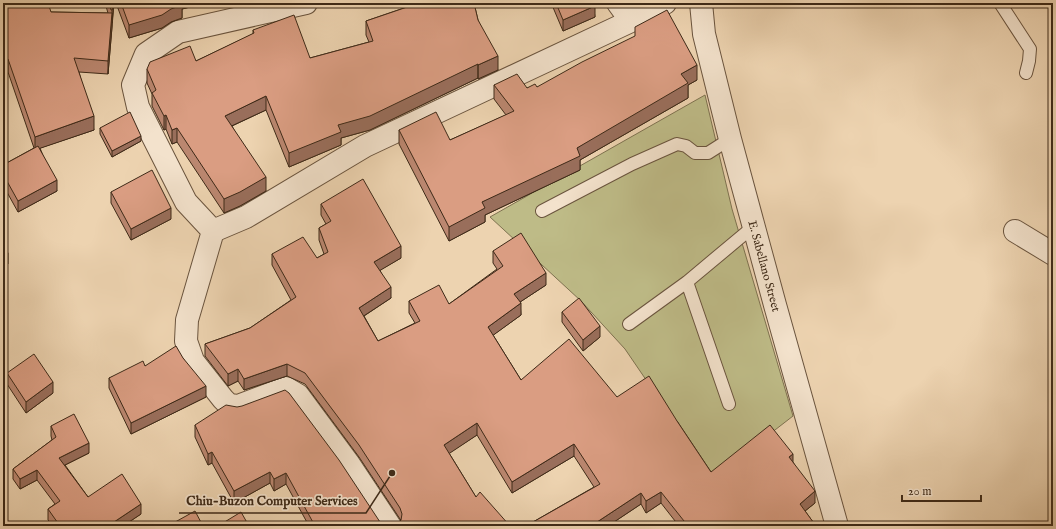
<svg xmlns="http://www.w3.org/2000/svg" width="1056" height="529" font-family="'IM FELL English',serif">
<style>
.green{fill:#bebb87;stroke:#7e7250}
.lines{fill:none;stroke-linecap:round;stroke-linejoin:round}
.service-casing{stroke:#6a543e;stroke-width:14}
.minor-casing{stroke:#6a543e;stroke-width:24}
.tertiary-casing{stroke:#6a543e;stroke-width:24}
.service{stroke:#f3e2cc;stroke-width:12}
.minor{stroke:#f3e2cc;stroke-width:22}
.tertiary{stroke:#f3e2cc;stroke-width:22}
.wall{fill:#bb8770;stroke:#3e2a18}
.shaded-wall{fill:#996e5b;stroke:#3e2a18}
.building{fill:#da9d82;stroke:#3e2a18}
.labels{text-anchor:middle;stroke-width:3.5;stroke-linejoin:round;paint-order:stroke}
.street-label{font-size:12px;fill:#3e2a18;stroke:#f3e2cc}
.leader{fill:none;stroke:#3e2a18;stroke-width:1.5}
.callout-dot{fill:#3e2a18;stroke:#f3e2cc;stroke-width:1.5}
.callout-label{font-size:13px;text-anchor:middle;font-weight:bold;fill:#3e2a18;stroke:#f3e2cc;stroke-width:3.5;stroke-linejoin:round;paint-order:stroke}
</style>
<rect width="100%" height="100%" fill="#edd3b0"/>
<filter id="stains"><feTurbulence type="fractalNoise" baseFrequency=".005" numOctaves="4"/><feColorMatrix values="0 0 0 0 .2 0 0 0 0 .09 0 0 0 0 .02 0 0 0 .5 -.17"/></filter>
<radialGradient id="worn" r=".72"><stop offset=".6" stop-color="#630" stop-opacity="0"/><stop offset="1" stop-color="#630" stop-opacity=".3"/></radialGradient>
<path class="green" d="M705,95L732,209L793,416L713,478L625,349L581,301L490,217Z"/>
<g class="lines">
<g class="service-casing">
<path id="service" d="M1000,3L1030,49L1029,61L1026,73
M542,211L632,164L677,144L686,146L695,153H708L730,139
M687,282L729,404
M629,324L687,282L754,226"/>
</g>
<g class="minor-casing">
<path id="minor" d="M306,3L178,32L146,54L133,85L138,107L186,202L213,231L246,217L365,146L631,21L665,3
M618,3L631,21
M213,231L187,320L186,341L193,361L223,399L229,405L238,406L286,388L298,395L349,464L390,526
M1015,231L1053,254"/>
</g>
<g class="tertiary-casing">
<g id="tertiary">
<path id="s1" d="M701,3L704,34L730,139L775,305L837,526"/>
</g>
</g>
<use href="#service" class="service"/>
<use href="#minor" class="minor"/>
<use href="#tertiary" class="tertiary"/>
</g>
<path class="wall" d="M3,3L51,12L108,13L105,3H114L108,74L79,72L94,130L40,148L57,191L18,212L3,185V165L34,148L8,72L3,74Z
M116,3H206L182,9V18L171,22L162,28L129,38Z
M413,3H474L478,20L498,70L478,79V78L370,130L341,138V145L289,167L266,110L232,126L266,191L240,206L224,213L177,142L172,144L166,129L164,130L152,106V94L147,83V69L196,61L253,34V30L310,58L369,42L366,35V21L413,5Z
M552,3H593L595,17L563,31L552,5Z
M697,80L688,85V98L580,160V170L485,215V222L449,241L399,144V130L450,140L506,115L494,99V85L527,88L537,87Z
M100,128L141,141L112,157L100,134Z
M111,192L171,219L131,240L111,203Z
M321,204L401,258L380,270L391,298L364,316L378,341L415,323L409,313V301L449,304L497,269L493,263V251L546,285L520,302L521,315L493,335L521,380L617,397L677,421L711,472L793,462L815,503L805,511L816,526H679L661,503L646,513L641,504L608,526H526L594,487L574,456L512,493L477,435L449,453L476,497L510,526L397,525L401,520L400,519L359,457L305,384L287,376L244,390L238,381L228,386L205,356V344L250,328L291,300L272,265V254L317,258L324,254L319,240V228L326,224L321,215Z
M562,312L600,337L583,351L562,322Z
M183,358L206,397L131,434L109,388V378L145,366Z
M7,373L53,393L26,413L7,384Z
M195,425L380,522L384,525L387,526H309L286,484L274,491L270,483L234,503L212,463L208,465L195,437Z
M51,426L89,453L65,465L88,497L141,514L123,526H53L48,520V509L55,504L37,480L20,489L13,479V469L52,440L51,436Z"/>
<path class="shaded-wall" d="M113,3H114L112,23V10Z
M180,3H206L182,9V18L171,22L162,28L129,38V25Z
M595,6V17L563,31V20Z
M112,13V27L108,74V61Z
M498,56V70L478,79V65Z
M8,59V72L3,74V60Z
M478,64V78L370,130L341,138V145L289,167V153L338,125Z
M697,65V80L688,85V98L580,160V170L485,215V222L449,241V227L482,202L577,148L681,74Z
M266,96V110L225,129V116Z
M166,115V129L164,130V116Z
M94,116V130L35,150V137Z
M177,128V142L172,144V130Z
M141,136V141L112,157V151Z
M266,177V191L240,206L224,213V199Z
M57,180V191L18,212V201Z
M171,208V219L131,240V229Z
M401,246V258L374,274V262Z
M8,253V264L3,268V257Z
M546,273V285L514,306V294Z
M391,287V298L359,319V308Z
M521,303V315L488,339V327Z
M600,326V337L583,351V340Z
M287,364V376L244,390V379Z
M238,369V381L228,386V374Z
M53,382V393L26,413V402Z
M206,386V397L131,434V423Z
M477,423V435L444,457V445Z
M89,443V453L59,468V458Z
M574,444V456L512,493V482Z
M212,452V463L208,465V454Z
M793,454V466L789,457Z
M37,470V480L20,489V479Z
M270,472V483L234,503V491Z
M286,473V484L274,491V479Z
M815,491V503L800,515V504Z
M661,492V503L646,513V501Z
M641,493V504L608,526H591Z
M141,504V514L123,526H114V522Z"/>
<path class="building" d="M3,3H48L51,12L112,13L108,61L74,58L94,116L35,137L8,59L3,60Z
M109,3H113L112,10H111Z
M121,3H181L182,5L171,9L162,15L129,25Z
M416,3H474L478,20L498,56L478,65V64L370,116L338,125L341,132L289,153L266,96L225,116L266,177L240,192L224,199L177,128L172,130L166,115L164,116L152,93L156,90L147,69L150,62L190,46L196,61L254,33L253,30L294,15L310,58L373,41L366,21L416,4Z
M556,3H593L595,6L563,20Z
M667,10L697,65L681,74L688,83L577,148L580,156L482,202L485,208L449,227L399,130L436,112L450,140L514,111L494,85L517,74L527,88L535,84L537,87L582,62L635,36V27Z
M130,112L141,136L112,151L100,128Z
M38,146L57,180L18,201L3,174V165Z
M152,170L171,208L131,229L111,192Z
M363,179L401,246L374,262L391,287L359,308L378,341L420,321L409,301L439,285L449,304L503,266L493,251L521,233L546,273L514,294L521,303L488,327L521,380L569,339L617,397L649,376L677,421L711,472L770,425L793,454L789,457L815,491L800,504L816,526H688L661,492L646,501L641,493L591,526H526L600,484L574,444L512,482L477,423L444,445L476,497L480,492L510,526H393L397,525L401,520L402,514L400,508L359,445L305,373L287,364L244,379L238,369L228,374L205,344L250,328L296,297L272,254L303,237L317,258L328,252L319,228L331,221L321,204Z
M3,246L8,253L3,257Z
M579,298L600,326L583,340L562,312Z
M176,346L183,358L206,386L131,423L109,378L143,361L145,366Z
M34,354L53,382L26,402L7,373Z
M285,390L289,393L339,460L380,522L384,525L387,526H315L286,473L274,479L270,472L234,491L212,452L208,454L195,425L226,405L237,407L242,406Z
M74,414L89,443L59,458L88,497L122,474L141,504L114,522L117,526H60L48,509L60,501L37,470L20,479L13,469L56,437L51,426Z
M195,511L203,526H168Z
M241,512L249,526H218Z"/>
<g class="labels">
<g class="street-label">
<text dy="4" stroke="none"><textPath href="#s1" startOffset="271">E. Sabellano Street</textPath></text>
</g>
</g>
<path class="leader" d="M392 473L366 513H179"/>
<circle class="callout-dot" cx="392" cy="473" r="4"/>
<g class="callout-label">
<text x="272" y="505">Chiu-Buzon Computer Services</text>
</g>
<rect width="1056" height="529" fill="none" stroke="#edd3b0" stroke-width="16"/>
<rect x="4" y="4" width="1048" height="521" fill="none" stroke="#3e2a18" stroke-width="2"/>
<rect x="8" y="8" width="1040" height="513" fill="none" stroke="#3e2a18"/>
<path d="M902 495v6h79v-6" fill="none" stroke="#3e2a18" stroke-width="2"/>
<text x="908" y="495" font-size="12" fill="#3e2a18" stroke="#f3e2cc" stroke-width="3" paint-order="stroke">20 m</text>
<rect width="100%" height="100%" filter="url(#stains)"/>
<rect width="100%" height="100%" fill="url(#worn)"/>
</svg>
